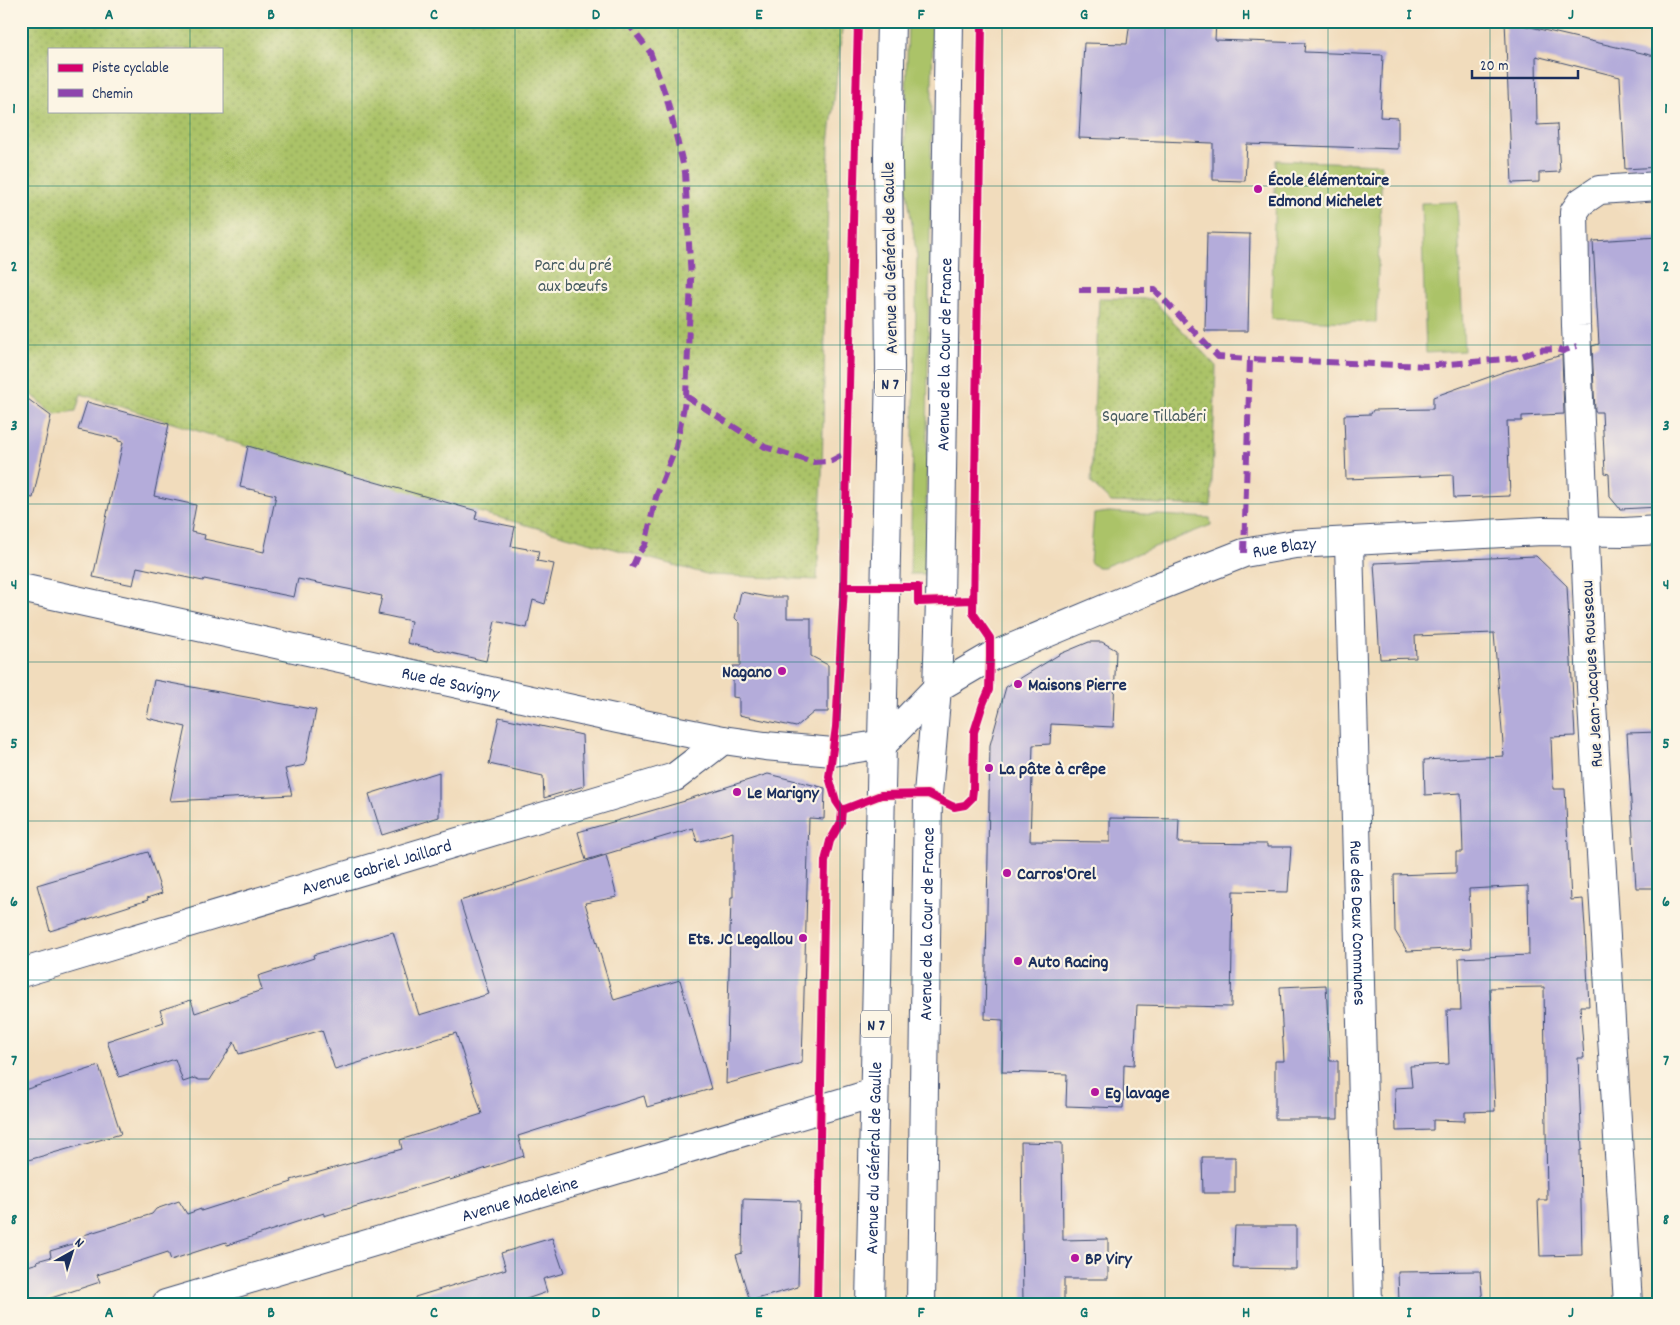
<svg xmlns="http://www.w3.org/2000/svg" width="1680" height="1325" font-family="Dekko,sans-serif">
<style>
.green{fill:#abc368;stroke:#637963}
.park{fill:url(#park-dots);stroke:#637963;fill-rule:evenodd}
.building{fill:#b4acda}
.lines{fill:none;stroke-linecap:round;stroke-linejoin:round}
.street-casing{stroke:#3b496c;stroke-width:30}
.primary-casing{stroke:#3b496c;stroke-width:30}
.street{stroke:#fff;stroke-width:28}
.primary{stroke:#fff;stroke-width:28}
.quiet{stroke:#8e44ad;stroke-width:6;stroke-dasharray:12 6;stroke-linecap:butt}
.cycleway-casing{stroke:#fcf5e5;stroke-width:11}
.cycleway{stroke:#d6006c;stroke-width:8}
.grid{fill:none;stroke:#0f766e;stroke-width:1;stroke-opacity:0.55}
.poi-dot{fill:#b5179e;stroke:#fcf5e5;stroke-width:2}
.labels{text-anchor:middle;stroke-width:4.5;stroke-linejoin:round;paint-order:stroke}
.shield{fill:#fcf5e5;stroke:#5e6a86;stroke-width:1}
.shield-label{font-size:16px;font-weight:bold;fill:#1b2f5e}
.poi-label{font-size:18px;font-weight:bold;fill:#1b2f5e;stroke:#fcf5e5;text-anchor:start}
.street-label{font-size:18px;fill:#1b2f5e;stroke:#fcf5e5}
.park-label{font-size:18px;fill:#465b61;stroke:#fcf5e5}
.neatline{fill:none;stroke:#0f766e;stroke-width:2}
.grid-label{font-size:16px;text-anchor:middle;font-weight:bold;fill:#0f766e}
</style>
<defs>
<pattern id="park-dots" width="8" height="8" patternUnits="userSpaceOnUse" patternTransform="scale(1.25)"><rect width="8" height="8" fill="#abc368"/><path d="M2 2h.1M6 6h.1" fill="none" stroke="#8a9f59" stroke-width="1.8" stroke-linecap="round"/></pattern>
</defs>
<rect width="100%" height="100%" fill="#fcf5e5"/>
<filter id="ink" filterUnits="userSpaceOnUse"><feTurbulence type="fractalNoise" baseFrequency=".02" numOctaves="2"/><feDisplacementMap in="SourceGraphic" scale="10" xChannelSelector="R" yChannelSelector="G"/><feConvolveMatrix kernelMatrix="1 2 1 2 8 2 1 2 1" color-interpolation-filters="sRGB"/></filter>
<filter id="wash" filterUnits="userSpaceOnUse"><feTurbulence type="fractalNoise" baseFrequency=".0096" numOctaves="4" result="noise"/><feDisplacementMap in="SourceGraphic" scale="20" xChannelSelector="R" yChannelSelector="G"/><feGaussianBlur stdDeviation="1.12" result="paint"/><feColorMatrix in="noise" values="0 0 0 0 0 0 0 0 0 0 0 0 0 0 0 0 0 1.4 0 .05"/><feComposite in="paint" operator="in"/></filter>
<g filter="url(#wash)">
<rect width="100%" height="100%" fill="#f1dcbc"/>
<path class="green" d="M908,21H933L925,574H910L917,258L904,171Z
M1276,160L1382,164L1376,323L1271,319Z
M1457,202L1464,351L1426,353L1421,203Z
M1109,512L1210,518L1211,525L1103,567H1096L1090,562L1094,514Z"/>
<path class="park" d="M21,21H843L829,145L822,475L817,580L710,575L302,464L81,394L76,411L55,414L21,386ZM49,49H221V111H49Z
M1099,298L1152,299L1216,366L1211,506L1111,502L1091,483Z"/>
<g id="blocks">
<path class="building" d="M1130,21H1216L1215,40L1305,43L1304,52L1383,55L1380,117L1398,118V149L1247,144L1245,181L1213,180V143L1079,138L1084,43L1127,44Z
M1505,21L1659,57V167L1625,169L1620,77L1536,56L1537,125L1557,124L1560,172L1539,173V182L1512,183Z
M1207,233L1250,234L1248,331H1205Z
M1659,237V507L1620,509L1610,497L1609,474L1605,473L1602,412H1595L1592,346L1599,344L1593,241Z
M1562,355L1564,414L1522,416V421H1507L1510,496L1454,498L1453,475L1346,479L1344,415L1371,414L1373,410L1433,409V397L1506,371Z
M21,394L51,416L33,498L21,496Z
M87,402L169,424L154,496L196,505L191,532L205,535L204,539L264,552L276,495L240,487L248,446L477,511L475,519L515,527L511,546L539,551L537,561L554,564L545,604L533,600L527,628L495,621L486,661L407,643L411,621L378,614L382,596L298,579L294,597L204,579L203,581L137,567L133,585L93,577L123,442L118,441V439L78,430Z
M1536,556L1567,586L1575,736L1551,737L1553,789H1565L1571,900L1583,899L1585,928L1589,1006H1580L1584,1058H1578L1582,1150H1580L1582,1255L1540,1256L1538,1200H1547L1544,987L1490,988L1495,1111L1465,1112V1121L1433,1120V1130L1396,1131L1395,1088L1412,1087L1410,1066L1449,1064L1447,1010H1461L1459,958L1529,955L1528,886L1469,889L1471,948L1407,951L1395,931L1394,875L1456,873V852H1463L1461,793L1425,795L1424,760L1504,756L1494,633L1415,636L1416,658L1380,659L1374,563Z
M741,592L767,597H787V618H811V656L828,665V712H814L796,727L739,715V698L733,697V666H740V623L735,618Z
M1089,642H1102L1116,650L1113,727L1051,724L1050,744L1033,745L1030,841L1110,842V818L1179,819L1178,843L1267,844V847H1291L1288,892L1233,891L1231,1007L1137,1005L1134,1065L1124,1064L1123,1108L1066,1106L1067,1074L1002,1072L1003,1020L985,1019L990,745L1006,687L1060,654Z
M154,680L316,710L305,765L285,769L292,795L170,801L186,727L147,718Z
M499,717L582,735L584,786L544,798L543,776L489,764Z
M1659,732V888H1636L1627,733Z
M439,772V817L382,835L369,794Z
M768,774L825,788L824,819L809,818L802,1063L726,1084L731,897H733V832L697,842L693,828L586,860L578,832L685,801V800Z
M148,852L162,893L147,898L148,900L50,931L37,885Z
M606,855L617,897L585,903L614,1000L680,980L711,1089L647,1107L644,1096L518,1136L524,1156L450,1180L449,1178L324,1216V1213L227,1245L226,1242L171,1260L168,1252L97,1275L100,1282L33,1304H21V1268L38,1263L37,1261L51,1257L50,1251L86,1240L84,1235L152,1214L156,1209L179,1201L187,1214L201,1209V1211L292,1182L291,1180L402,1149L400,1140L482,1114L456,1033L335,1070L322,1030L239,1054L234,1042L210,1080H199L195,1078L183,1082L175,1059L119,1077L107,1041L164,1022L160,1010L191,1000L195,1013L262,990L258,976L314,958L313,955L393,932L419,1015L489,994L460,901Z
M1326,985L1330,1061H1338V1119H1275V1061H1284L1280,987Z
M99,1066L121,1134L21,1162V1091Z
M1021,1142L1062,1143L1063,1240L1108,1239V1279H1064V1304H1023Z
M1202,1157H1235V1193H1203Z
M743,1199L800,1201L798,1287L750,1301L736,1255L742,1253Z
M1235,1226H1296V1269L1233,1268Z
M552,1238L564,1273L543,1279L547,1292L512,1304H416L415,1297L506,1269L501,1253Z
M1480,1271L1483,1304H1399L1398,1272Z"/>
</g>
</g>
<g filter="url(#ink)">
<use href="#blocks" fill-opacity="0" stroke="#3b496c" stroke-width="1"/>
<g class="lines">
<g class="street-casing">
<g id="street">
<path id="s1" d="M1349,542L1368,1304"/>
<path id="s2" d="M21,588L618,719L723,740L765,746L833,752L883,744L937,688L990,657L1147,591L1244,553L1295,544L1543,531L1624,532L1659,530"/>
<path id="s3" d="M21,973L675,777L723,740"/>
<path id="s4" d="M166,1304L874,1093"/>
<path d="M1628,1304L1591,687L1576,326L1574,212L1581,202L1599,190L1659,186"/>
</g>
</g>
<g class="primary-casing">
<g id="primary">
<path id="s5" d="M870,1304L890,368L888,153L891,21"/>
<path id="s6" d="M921,1304L928,794L937,688L940,601L949,21"/>
</g>
</g>
<use href="#street" class="street"/>
<use href="#primary" class="primary"/>
<path class="quiet" d="M626,21L650,52L667,99L685,172L691,280L686,396L676,447L656,497L645,545L638,554L632,568
M1079,290H1155L1218,357L1250,359
M686,396L765,447L813,462L831,461L848,452
M1244,553L1250,359L1426,366L1517,358L1537,350L1556,349L1563,351L1577,346"/>
<g class="cycleway-casing">
<path id="cycleway" d="M844,587H918V602L973,600
M842,810L881,795L928,794L954,807L965,805L972,798L973,790L974,732L983,704L989,690L990,657V638L973,613L982,21
M817,1304L825,861L830,841L841,822L842,810L836,801L829,777L836,727L844,587L858,21"/>
</g>
<use href="#cycleway" class="cycleway"/>
</g>
</g>
<path class="grid" d="M190,21V49M352,21V1304M515,21V1304M678,21V1304M840,21V1304M1002,21V1304M1165,21V1304M1328,21V1304M1490,21V1304M190,111V1304M21,186H1659M21,345H1659M21,504H1659M21,662H1659M21,821H1659M21,980H1659M21,1139H1659"/>
<g class="poi-dot">
<circle cx="1258" cy="189" r="5"/>
<circle cx="782" cy="671" r="5"/>
<circle cx="1018" cy="684" r="5"/>
<circle cx="989" cy="768" r="5"/>
<circle cx="737" cy="792" r="5"/>
<circle cx="1007" cy="873" r="5"/>
<circle cx="803" cy="938" r="5"/>
<circle cx="1018" cy="961" r="5"/>
<circle cx="1095" cy="1092" r="5"/>
<circle cx="1075" cy="1258" r="5"/>
</g>
<g class="labels">
<g class="shield">
<rect x="875" y="369.5" width="30" height="27" rx="4"/>
<rect x="861" y="1010.5" width="30" height="27" rx="4"/>
</g>
<g class="shield-label">
<text x="890" y="389">N 7</text>
<text x="876" y="1030">N 7</text>
</g>
<g class="poi-label">
<text x="1268" y="185">École élémentaire<tspan x="1268" dy="21">Edmond Michelet</tspan></text>
<text x="772" y="677" text-anchor="end">Nagano</text>
<text x="1028" y="690">Maisons Pierre</text>
<text x="999" y="774">La pâte à crêpe</text>
<text x="747" y="798">Le Marigny</text>
<text x="1017" y="879">Carros'Orel</text>
<text x="793" y="944" text-anchor="end">Ets. JC Legallou</text>
<text x="1028" y="967">Auto Racing</text>
<text x="1105" y="1098">Eg lavage</text>
<text x="1085" y="1264">BP Viry</text>
</g>
<g class="street-label">
<text transform="translate(889 258) rotate(-91)" y="6">Avenue du Général de Gaulle</text>
<text dy="6" stroke="none"><textPath href="#s6" startOffset="950">Avenue de la Cour de France</textPath></text>
<text dy="6" stroke="none"><textPath href="#s2" startOffset="1334">Rue Blazy</textPath></text>
<text transform="translate(1591 674) rotate(-93)" y="6">Rue Jean-Jacques Rousseau</text>
<text dy="6" stroke="none"><textPath href="#s2" startOffset="440">Rue de Savigny</textPath></text>
<text dy="6" stroke="none"><textPath href="#s3" startOffset="371">Avenue Gabriel Jaillard</textPath></text>
<text dy="6" stroke="none"><textPath href="#s6" startOffset="380">Avenue de la Cour de France</textPath></text>
<text dy="6" stroke="none"><textPath href="#s1" startOffset="381">Rue des Deux Communes</textPath></text>
<text dy="6" stroke="none"><textPath href="#s5" startOffset="146">Avenue du Général de Gaulle</textPath></text>
<text dy="6" stroke="none"><textPath href="#s4" startOffset="369">Avenue Madeleine</textPath></text>
</g>
<g class="park-label">
<text x="573" y="270">Parc du pré<tspan x="573" dy="21">aux bœufs</tspan></text>
<text x="1154" y="421">Square Tillabéri</text>
</g>
</g>
<rect width="1680" height="1325" fill="none" stroke="#fcf5e5" stroke-width="55"/>
<rect x="48" y="48" width="175" height="65" fill="#fcf5e5" stroke="#a2a6af"/>
<rect x="58" y="64" width="25" height="8" fill="#d6006c" stroke="#a2a6af"/>
<text x="92" y="72" font-size="15" fill="#1b2f5e">Piste cyclable</text>
<rect x="58" y="89" width="25" height="8" fill="#8e44ad" stroke="#a2a6af"/>
<text x="92" y="98" font-size="15" fill="#1b2f5e">Chemin</text>
<g transform="translate(72 1252) rotate(39)" stroke="#fcf5e5" stroke-width="4" paint-order="stroke">
<path d="M0-4L9 19L0 12L-9 19Z" fill="#1b2f5e"/>
<text y="-8" font-size="14" font-weight="bold" text-anchor="middle" fill="#1b2f5e">N</text>
</g>
<path d="M1472 70v8h106v-8" fill="none" stroke="#1b2f5e" stroke-width="2.5"/>
<text x="1480" y="70" font-size="15" fill="#1b2f5e" stroke="#fcf5e5" stroke-width="4" paint-order="stroke">20 m</text>
<rect x="28" y="28" width="1624" height="1270" class="neatline"/>
<g class="grid-label">
<text x="109" y="19">A</text>
<text x="271" y="19">B</text>
<text x="434" y="19">C</text>
<text x="596" y="19">D</text>
<text x="759" y="19">E</text>
<text x="921" y="19">F</text>
<text x="1084" y="19">G</text>
<text x="1246" y="19">H</text>
<text x="1409" y="19">I</text>
<text x="1571" y="19">J</text>
<text x="14" y="113">1</text>
<text x="1666" y="113">1</text>
<text x="14" y="271">2</text>
<text x="1666" y="271">2</text>
<text x="14" y="430">3</text>
<text x="1666" y="430">3</text>
<text x="14" y="589">4</text>
<text x="1666" y="589">4</text>
<text x="14" y="748">5</text>
<text x="1666" y="748">5</text>
<text x="14" y="906">6</text>
<text x="1666" y="906">6</text>
<text x="14" y="1065">7</text>
<text x="1666" y="1065">7</text>
<text x="14" y="1224">8</text>
<text x="1666" y="1224">8</text>
<text x="109" y="1317">A</text>
<text x="271" y="1317">B</text>
<text x="434" y="1317">C</text>
<text x="596" y="1317">D</text>
<text x="759" y="1317">E</text>
<text x="921" y="1317">F</text>
<text x="1084" y="1317">G</text>
<text x="1246" y="1317">H</text>
<text x="1409" y="1317">I</text>
<text x="1571" y="1317">J</text>
</g>
</svg>
